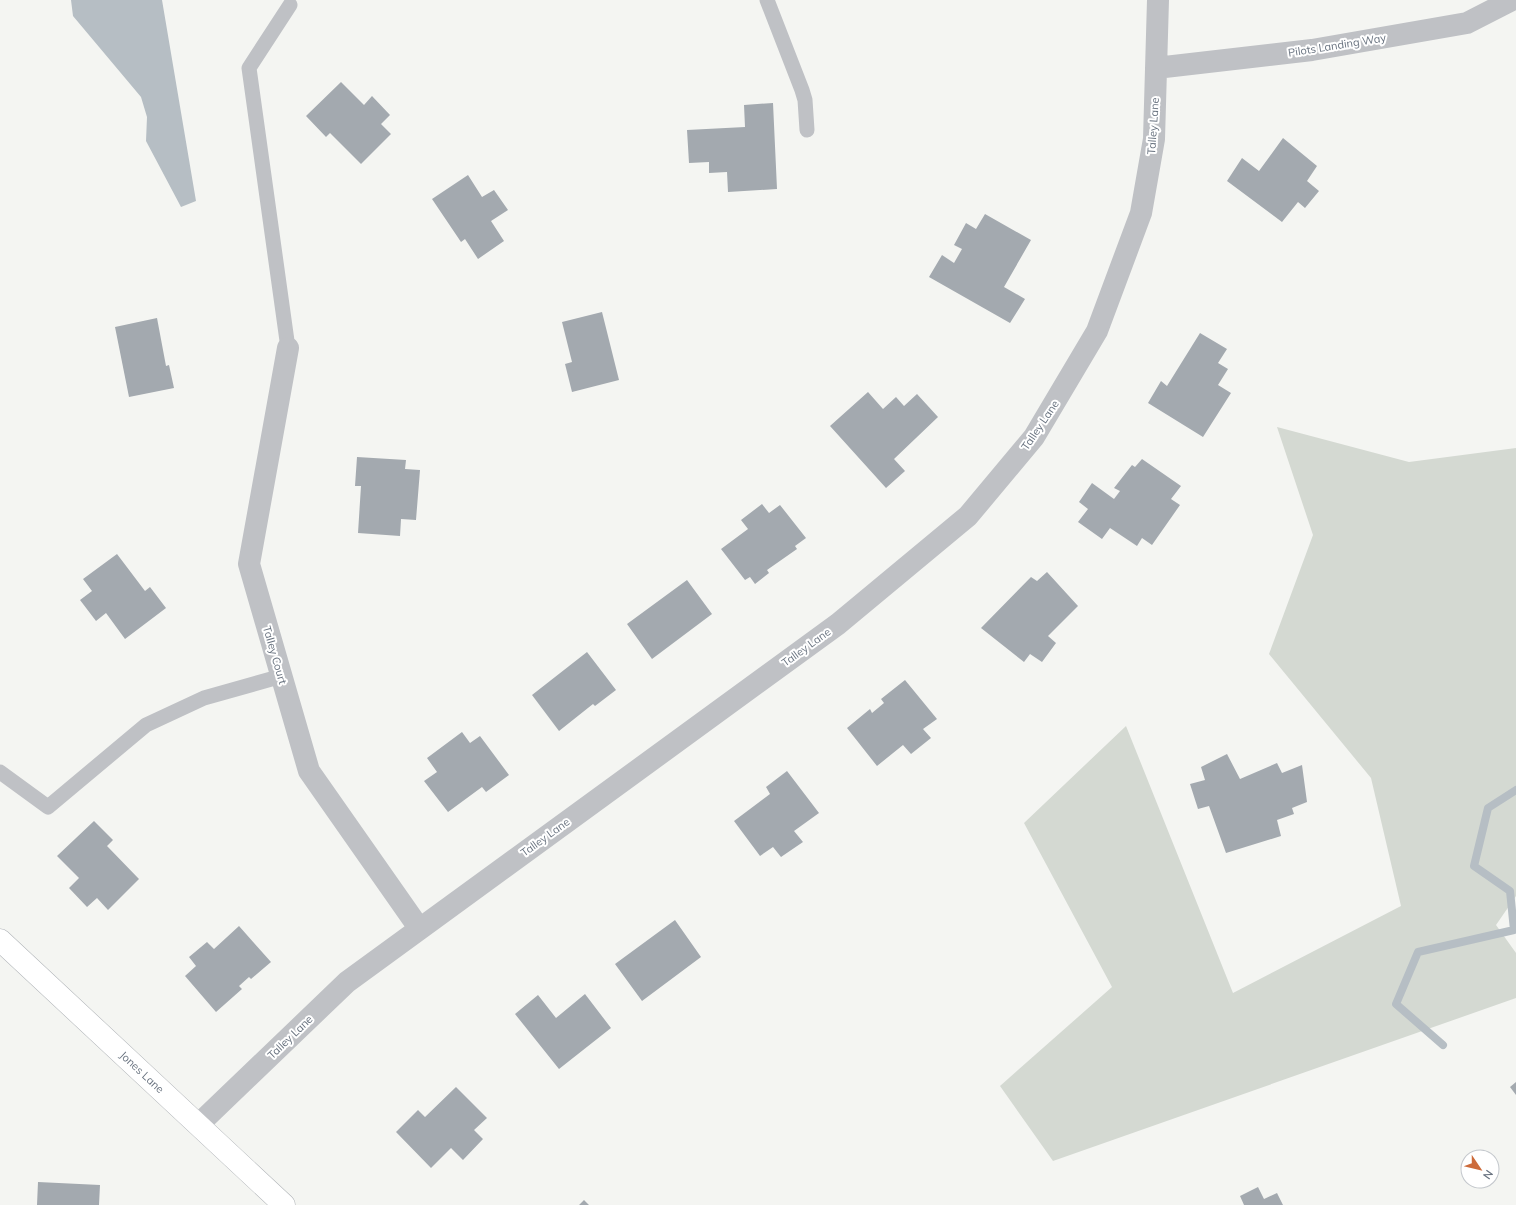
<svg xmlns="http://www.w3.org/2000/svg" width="1516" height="1205" font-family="Mulish,sans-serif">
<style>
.green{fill:#d4d9d2}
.water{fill:#b6bec4}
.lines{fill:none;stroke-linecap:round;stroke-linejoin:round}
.stream{stroke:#b6bec4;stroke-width:8}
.building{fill:#a3a9af}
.secondary-casing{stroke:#afb3b7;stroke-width:23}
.lane{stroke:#bfc1c5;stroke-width:15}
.street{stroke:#bfc1c5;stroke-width:22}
.secondary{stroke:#fff;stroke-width:22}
.labels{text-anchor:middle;stroke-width:4;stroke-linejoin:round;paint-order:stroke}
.street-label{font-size:11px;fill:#68727f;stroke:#fff}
</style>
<rect width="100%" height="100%" fill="#f4f5f2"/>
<path class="green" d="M1277,427L1409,462L1516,448V896L1496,925L1516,953V998L1053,1161L1000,1086L1112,987L1024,823L1126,726L1233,993L1401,906L1371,778L1269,654L1313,535Z"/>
<path class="water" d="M71,0H162L196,201L181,207L146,141L147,117L141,97L73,16Z"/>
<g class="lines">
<path class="stream" d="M1443,1045L1396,1004L1418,952L1514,930L1510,891L1474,866L1488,808L1516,790"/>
</g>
<path class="building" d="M341,82L364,105L372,96L390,115L381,124L391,134L361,164L330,133L326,137L306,116Z
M773,103L777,189L728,192L727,172L709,173V162L689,163L687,130L745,127L744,105Z
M1283,138L1317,166L1307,181L1319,191L1305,208L1298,202L1282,222L1227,181L1242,158L1259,171Z
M468,175L482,197L494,190L508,210L491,221L504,241L478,259L465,239L461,242L432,199Z
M985,214L1031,240L1004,287L1025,299L1010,323L929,277L942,255L954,263L962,249L954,245L966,223L976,229Z
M602,312L619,380L572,392L565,364L572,362L562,322Z
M157,318L166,366L169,365L174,388L129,397L115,327Z
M1200,333L1227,349L1218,363L1228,369L1218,385L1231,393L1203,437L1148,403L1161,381L1167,386Z
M868,392L883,409L896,397L904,406L917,394L938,417L894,459L905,471L886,488L830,426Z
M357,457L406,460L405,469L420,470L416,520L401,519L400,536L358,533L361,486H355Z
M1142,459L1181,486L1171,499L1180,505L1152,545L1142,538L1137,546L1110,528L1102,539L1078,522L1088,509L1079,502L1092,483L1114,499L1120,491L1114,488L1132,465L1135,467Z
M762,504L769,513L780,505L806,538L795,546L797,549L767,570L769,573L755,584L750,577L745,580L721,549L748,529L741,520Z
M117,554L145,591L150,587L166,608L125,639L106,613L96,621L80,600L92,591L83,579Z
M1047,572L1078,606L1048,636L1056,643L1042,662L1030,654L1024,662L981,628L1031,577L1037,581Z
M687,580L712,614L652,659L627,624Z
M587,652L616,690L595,706L593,704L559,731L532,695Z
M905,680L937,719L923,729L931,738L911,754L903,745L877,766L847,728L870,709L872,713L884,703L881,699Z
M462,732L470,743L480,736L509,775L486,792L482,787L448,812L424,781L437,772L427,758Z
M1227,754L1240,779L1277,763L1282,773L1302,765L1307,802L1292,808L1294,814L1277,820L1281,836L1226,853L1209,806L1198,809L1190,784L1205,780L1201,767Z
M787,771L819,813L794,831L803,842L781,857L773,847L760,856L734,821L770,794L766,787Z
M94,821L113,840L107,846L139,879L108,910L97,898L87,907L69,888L79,878L57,856Z
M675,920L701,957L642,1001L615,964Z
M239,926L271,962L251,979L249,977L239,986L242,989L216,1012L185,976L196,966L189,957L207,942L214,949Z
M585,994L611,1028L559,1069L515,1014L538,995L556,1018Z
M1516,1082V1095L1510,1087Z
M456,1087L487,1118L474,1130L483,1139L463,1160L451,1148L431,1168L396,1132L418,1110L425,1117Z
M38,1182L100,1185L99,1205H37Z
M1258,1187L1264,1199L1277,1193L1283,1205H1244L1240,1196Z
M584,1200L589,1205H579Z"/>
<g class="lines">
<g class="secondary-casing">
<path id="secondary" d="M0,940L284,1205"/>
</g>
<path class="lane" d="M767,0L802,90L805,100L807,130
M288,348L249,68L290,5
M0,772L48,807L146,725L204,698L282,676"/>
<path class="street" d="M1156,68L1312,50L1467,23L1512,0
M288,348L249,564L309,771L419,928
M199,1124L347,982L838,624L968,516L1034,437L1097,331L1141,213L1154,139L1158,0"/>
<use href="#secondary" class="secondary"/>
</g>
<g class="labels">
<g class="street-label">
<text transform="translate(1337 45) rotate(-9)" y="4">Pilots Landing Way</text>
<text transform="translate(1153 126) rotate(-86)" y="4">Talley Lane</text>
<text transform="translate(1040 425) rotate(-56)" y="4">Talley Lane</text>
<text transform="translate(806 647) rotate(-36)" y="4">Talley Lane</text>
<text transform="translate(275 655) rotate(74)" y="4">Talley Court</text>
<text transform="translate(545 837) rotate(-36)" y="4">Talley Lane</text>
<text transform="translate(290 1037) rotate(-44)" y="4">Talley Lane</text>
<text transform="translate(142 1072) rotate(43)" y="4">Jones Lane</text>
</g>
</g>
<g transform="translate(1480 1169) rotate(125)"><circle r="19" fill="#ffffff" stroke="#c3c7cc"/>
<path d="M0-3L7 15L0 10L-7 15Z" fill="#cc6b3b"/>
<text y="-6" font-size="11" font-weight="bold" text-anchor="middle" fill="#68727f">N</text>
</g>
</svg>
